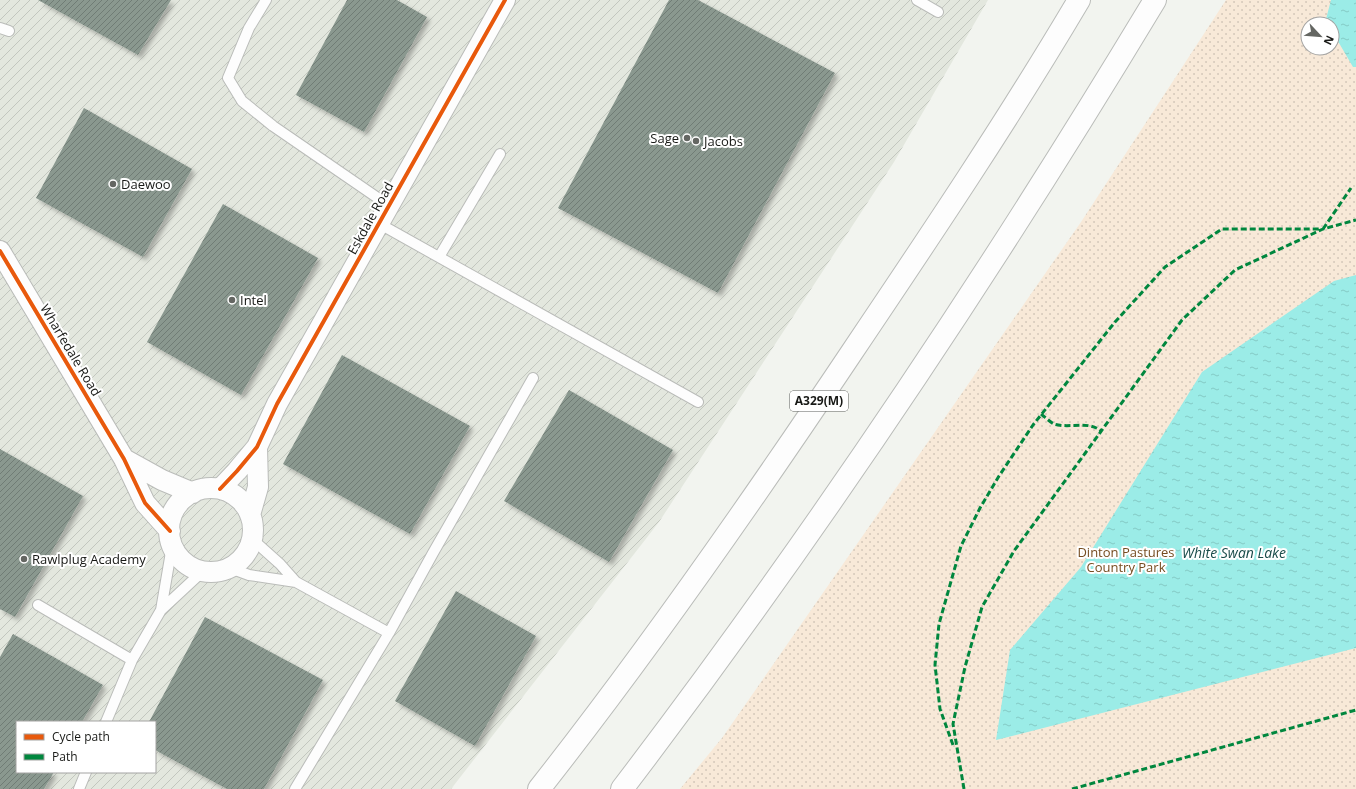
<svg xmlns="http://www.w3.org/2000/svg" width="1356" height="789" font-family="'Open Sans',sans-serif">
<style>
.industrial{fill:url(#industrial-furrows);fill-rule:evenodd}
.park{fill:url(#park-dots);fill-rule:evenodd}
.water{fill:url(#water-ripples)}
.building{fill:url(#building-hatch);filter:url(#shadow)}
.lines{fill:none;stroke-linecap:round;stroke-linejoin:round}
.service-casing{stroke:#babcb9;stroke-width:12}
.minor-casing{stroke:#babcb9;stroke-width:22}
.motorway-casing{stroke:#babcb9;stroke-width:24}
.service{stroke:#fdfdfd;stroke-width:10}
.minor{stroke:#fdfdfd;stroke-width:20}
.motorway{stroke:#fdfdfd;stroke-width:22}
.quiet{stroke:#00873e;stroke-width:3;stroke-dasharray:6 3;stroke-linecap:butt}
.cycleway-casing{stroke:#fff;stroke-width:6}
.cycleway{stroke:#e8590c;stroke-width:4}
.poi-dot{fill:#646662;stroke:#fff;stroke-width:1.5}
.labels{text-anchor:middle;stroke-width:4;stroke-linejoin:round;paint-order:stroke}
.shield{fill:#fff;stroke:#5d5e5c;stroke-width:1}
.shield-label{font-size:12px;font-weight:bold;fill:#181916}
.poi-label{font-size:13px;fill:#181916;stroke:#fff;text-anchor:start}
.street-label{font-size:13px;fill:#181916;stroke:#fff}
.park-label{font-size:13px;fill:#764d21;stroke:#fff}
.water-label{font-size:14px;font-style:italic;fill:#184b49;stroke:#fff}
</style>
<defs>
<pattern id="industrial-furrows" width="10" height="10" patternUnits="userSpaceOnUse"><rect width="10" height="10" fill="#e3e7de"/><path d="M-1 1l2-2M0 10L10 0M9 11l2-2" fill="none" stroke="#c2c6be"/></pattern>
<pattern id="park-dots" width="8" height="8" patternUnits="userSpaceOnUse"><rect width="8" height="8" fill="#f8e9d8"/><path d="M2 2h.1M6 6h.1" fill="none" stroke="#d4c7b9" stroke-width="1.8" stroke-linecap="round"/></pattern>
<pattern id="water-ripples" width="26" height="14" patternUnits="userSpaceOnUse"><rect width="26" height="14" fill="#9bece7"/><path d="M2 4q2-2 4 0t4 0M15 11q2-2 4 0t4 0" fill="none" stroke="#85cac5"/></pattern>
<pattern id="building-hatch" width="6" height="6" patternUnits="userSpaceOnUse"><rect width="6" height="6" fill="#8a988f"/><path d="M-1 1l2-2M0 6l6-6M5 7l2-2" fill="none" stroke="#707b74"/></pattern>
<filter id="shadow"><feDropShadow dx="3.5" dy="3.5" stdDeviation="2" flood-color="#0004"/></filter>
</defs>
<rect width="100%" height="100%" fill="#f2f4ef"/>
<path class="industrial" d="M0,0H988L894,162L659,522L451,789H0ZM17,722H155V772H17Z"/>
<path class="park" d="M1226,0H1356V789H680L722,738L1081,222ZM1308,24H1332V48H1308Z"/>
<path class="water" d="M1331,0H1356V67H1353L1332,31V24H1328L1326,19Z
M1356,275V648L996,740L1010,650L1081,567L1202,372L1334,281Z"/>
<path class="building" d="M38,0H171L138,55Z
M347,0H397L427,17L364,132L296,95Z
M669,0H698L835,73L718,293L558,208Z
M84,108L192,169L143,257L36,198Z
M223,204L318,258L241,395L147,342Z
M342,355L470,426L410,534L283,464Z
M569,390L673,450L609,562L504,501Z
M0,449L83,496L15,617L0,609Z
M456,591L536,636L475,746L395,701Z
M205,617L323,680L264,789H227L155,750V722H149Z
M13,634L103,685L82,722H17V772H54L44,789H0V657Z"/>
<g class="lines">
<g class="service-casing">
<path id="service" d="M266,0L249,28L228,78L242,101L273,126L388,205
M917,0L938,12
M0,28L9,31
M378,223L698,402
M439,257L500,154
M252,539L280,564L296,582L389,633
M230,568L249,575L296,582
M38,605L132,660
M161,610L172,546
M106,722L132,660L161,610L203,571
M79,789L86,772
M295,789L389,633L433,553L533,378"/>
</g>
<g class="minor-casing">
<path id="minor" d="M0,251L124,459L145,503L170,531
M124,459L162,480L193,493
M169 530a42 42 0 1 1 84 0a42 42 0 1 1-84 0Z
M220,489L237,471L257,447L277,404L505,0
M250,515L258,487L257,447"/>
</g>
<g class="motorway-casing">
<path id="motorway" d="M539,789C650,648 753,500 852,352C930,236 1008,120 1079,0
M622,789C815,536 991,272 1155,0"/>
</g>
<use href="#service" class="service"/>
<use href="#minor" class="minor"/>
<use href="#motorway" class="motorway"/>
<path class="quiet" d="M1323,229L1351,188
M1041,414C1045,417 1050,422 1054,424C1070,429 1088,420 1101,431
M953,745L940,709L935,665L939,624L961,546L980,508L999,476L1033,425L1115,322L1165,267L1222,229H1321
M964,789L953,724L965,667L982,607L1014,551L1182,320L1235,270L1323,229L1356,220
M1072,789L1356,710"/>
<g class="cycleway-casing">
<path id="cycleway" d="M0,251L124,459L145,503L170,531
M220,489L237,471L257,447L277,404L505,0"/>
</g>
<use href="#cycleway" class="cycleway"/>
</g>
<g class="poi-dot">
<circle cx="687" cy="138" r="4"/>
<circle cx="696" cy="141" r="4"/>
<circle cx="113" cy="184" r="4"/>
<circle cx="232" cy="300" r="4"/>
<circle cx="24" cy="559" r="4"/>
</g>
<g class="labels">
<rect class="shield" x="790" y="391" width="58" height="20" rx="3"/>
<g class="shield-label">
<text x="819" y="405">A329(M)</text>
</g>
<g class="poi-label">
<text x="679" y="143" text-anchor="end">Sage</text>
<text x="704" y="146">Jacobs</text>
<text x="121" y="189">Daewoo</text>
<text x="240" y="305">Intel</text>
<text x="32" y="564">Rawlplug Academy</text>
</g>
<g class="street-label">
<text transform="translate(370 218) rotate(-61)" y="5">Eskdale Road</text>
<text transform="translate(71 350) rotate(59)" y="5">Wharfedale Road</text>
</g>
<g class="park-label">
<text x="1126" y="557">Dinton Pastures<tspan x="1126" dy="15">Country Park</tspan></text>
</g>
<g class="water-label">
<text x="1234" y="558">White Swan Lake</text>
</g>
</g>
<rect x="16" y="721" width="140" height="52" fill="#ffffff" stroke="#a3a3a2"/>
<rect x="24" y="734" width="20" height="6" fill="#e8590c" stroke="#a3a3a2"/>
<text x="52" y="741" font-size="12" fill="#181916">Cycle path</text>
<rect x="24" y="754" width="20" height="6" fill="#00873e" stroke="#a3a3a2"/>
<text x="52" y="761" font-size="12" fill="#181916">Path</text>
<g transform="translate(1320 36) rotate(116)"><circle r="19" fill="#ffffff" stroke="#a3a3a2"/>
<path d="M0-3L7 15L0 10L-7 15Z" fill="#646662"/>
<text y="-6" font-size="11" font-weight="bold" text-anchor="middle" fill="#181916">N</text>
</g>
</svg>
